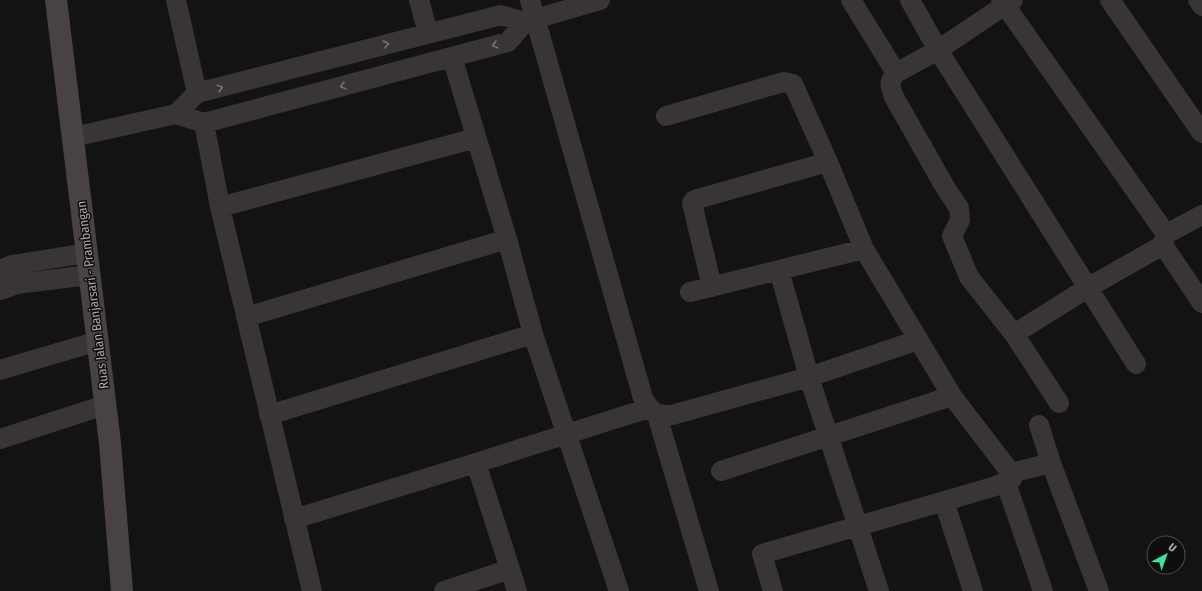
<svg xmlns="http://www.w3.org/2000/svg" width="1202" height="591" font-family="'Fira Sans Condensed',sans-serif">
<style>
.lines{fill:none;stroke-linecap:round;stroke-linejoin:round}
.minor{stroke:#393435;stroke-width:20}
.secondary{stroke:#494244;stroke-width:22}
.oneway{stroke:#7d7276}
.labels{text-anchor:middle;stroke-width:3;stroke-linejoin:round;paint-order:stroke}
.street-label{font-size:13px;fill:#b4a5ab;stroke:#0f0e0e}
</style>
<rect width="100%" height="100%" fill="#141313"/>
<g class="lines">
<path class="minor" d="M176,0L197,93
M419,0L428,33
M530,0L643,398C652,413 655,415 672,415L809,377L918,340
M851,0L896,73
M910,0L938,50L1136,364
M1001,0L1005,5L1166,234L1163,245L1089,287L1014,334L969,277L952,236L960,220L959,208L945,187L894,97C890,86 888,82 896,73L938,50L1005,5L1013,0
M1110,0L1202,133
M1198,0L1202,6
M452,57L507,239L533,334L619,591
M176,114L197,93L501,15L525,22L600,0
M666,116L766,87L784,82L793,84L828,162L864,249L690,292
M204,123L220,207L312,591
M73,137L176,114L204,123L508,42L525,22
M220,207L476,138
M1166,234L1202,215
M1163,245L1202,303
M0,270L12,265L87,253
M779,270L809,377L879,591
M712,287L692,203L694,200L828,162
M0,290L17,284L89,275
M246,317L507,239
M1014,334L1059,403
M0,370L98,341
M269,415L533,334
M657,415L709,591
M1039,425L1051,463L1099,591
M0,439L105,405
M476,463L517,591
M721,471L952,396
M1011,473L1051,463
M1006,483L1043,591
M944,501L973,591
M294,519L476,463L649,408
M444,591L510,569
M773,591L762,554L996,486L1012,479L1011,473L1008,469L952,396L864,249"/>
<path class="secondary" d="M56,0L110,443L122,591"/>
</g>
<defs><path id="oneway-chevron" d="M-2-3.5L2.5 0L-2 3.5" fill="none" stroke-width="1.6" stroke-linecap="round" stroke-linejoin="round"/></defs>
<g class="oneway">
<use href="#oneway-chevron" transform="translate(386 44) rotate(-14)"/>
<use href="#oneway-chevron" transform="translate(495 45) rotate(165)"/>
<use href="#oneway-chevron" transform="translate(343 86) rotate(165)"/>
<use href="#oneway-chevron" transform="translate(220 88) rotate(-15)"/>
</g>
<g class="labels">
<g class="street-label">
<text transform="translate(92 295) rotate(-97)" y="5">Ruas Jalan Banjarsari - Prambangan</text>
</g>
</g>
<g transform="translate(1166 555) rotate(41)"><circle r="19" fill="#0f0e0e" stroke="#514a4d"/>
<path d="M0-3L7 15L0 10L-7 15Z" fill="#3ce29d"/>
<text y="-6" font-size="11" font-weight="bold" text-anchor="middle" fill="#b4a5ab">U</text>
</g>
</svg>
